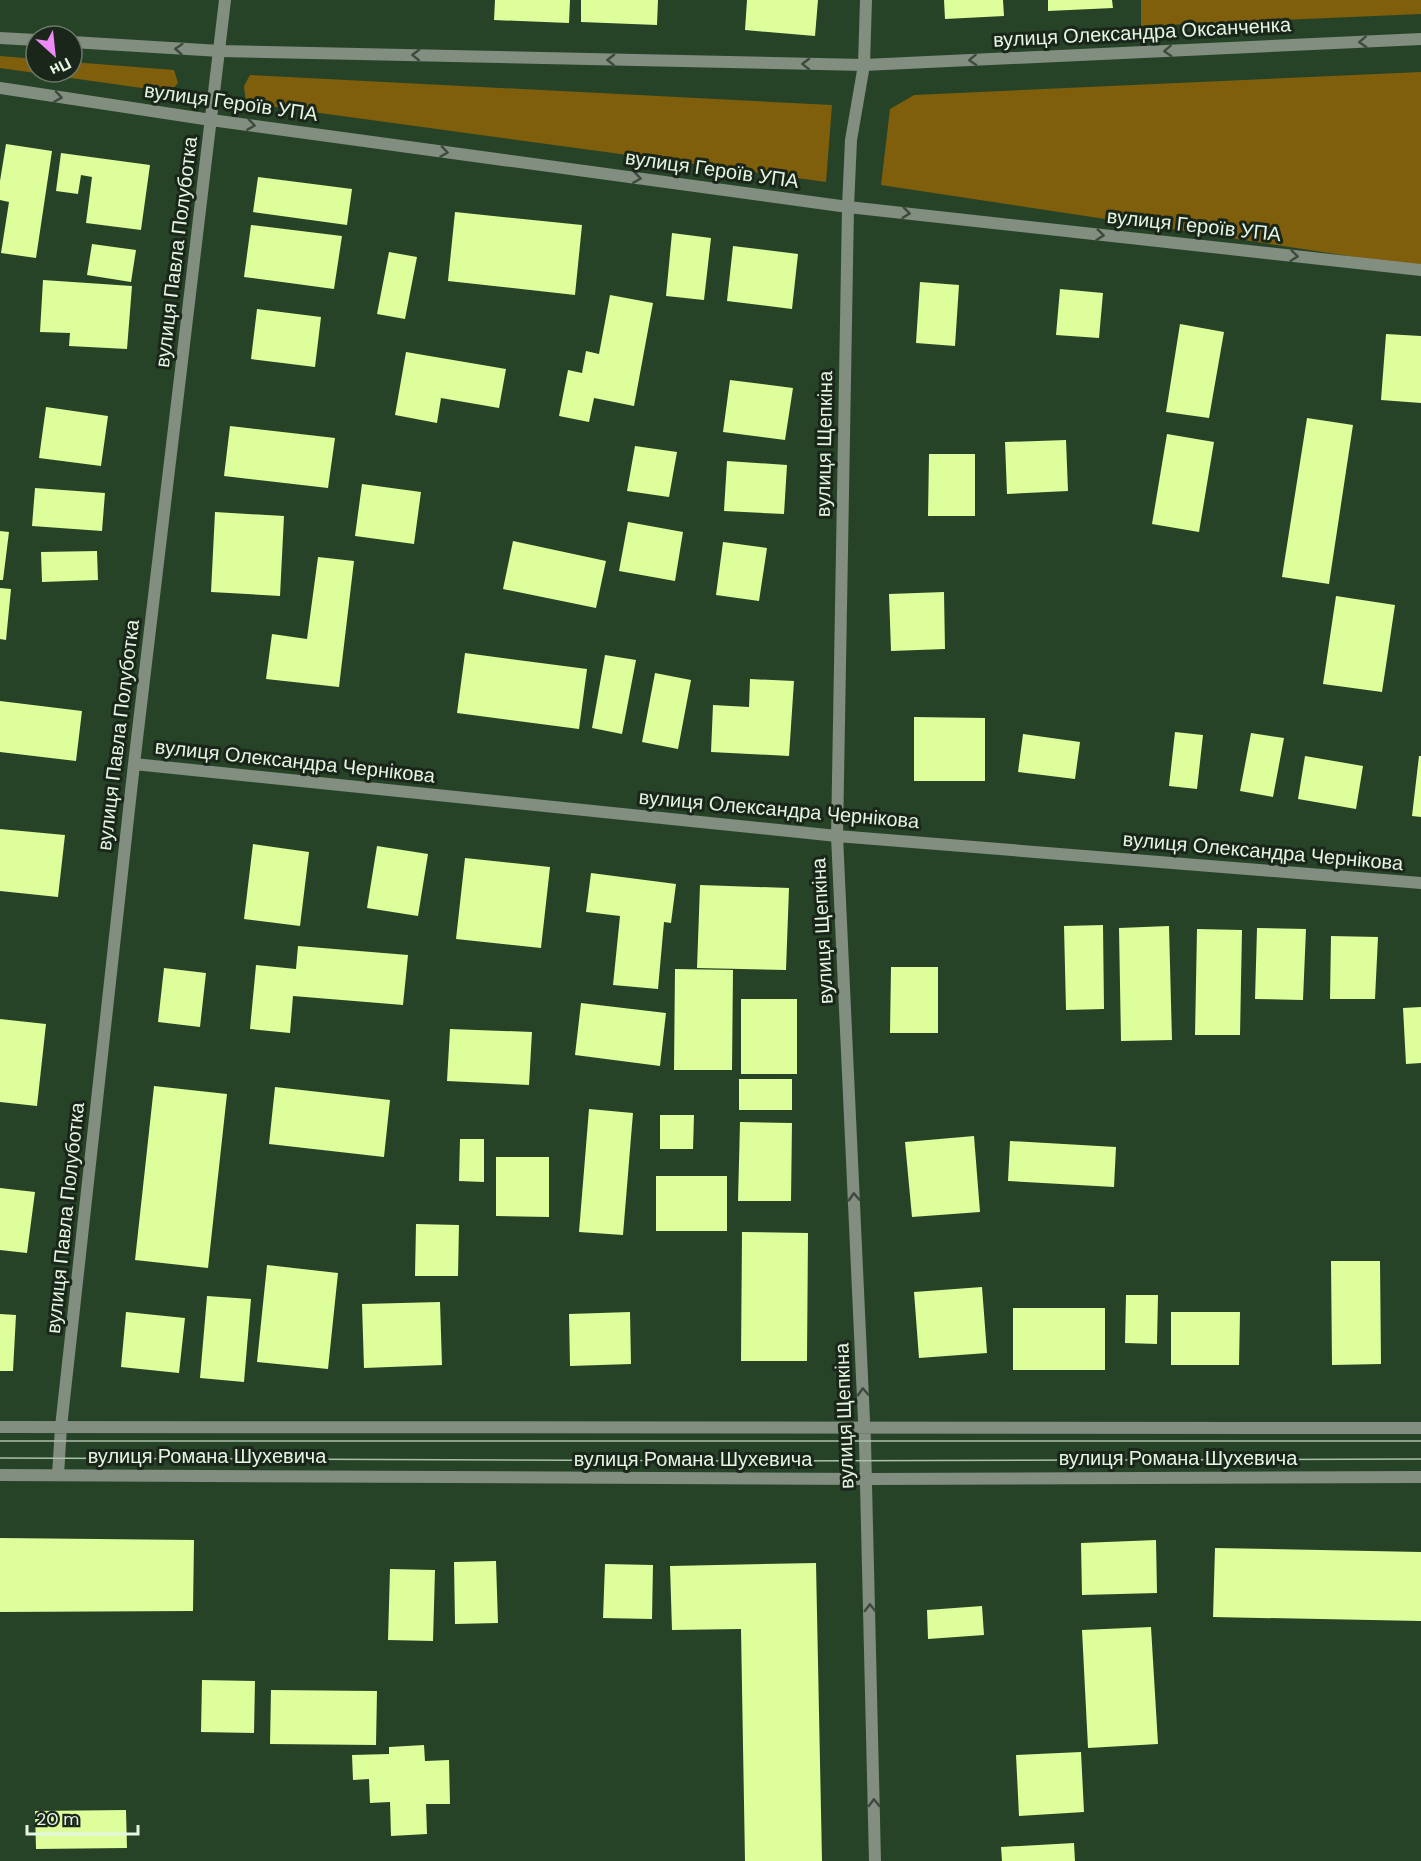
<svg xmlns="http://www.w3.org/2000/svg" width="1421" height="1861" font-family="'DM Sans',sans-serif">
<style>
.green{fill:#7f5f0b}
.building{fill:#ddfe9a}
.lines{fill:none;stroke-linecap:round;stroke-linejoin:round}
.minor{stroke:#818e80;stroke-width:12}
.tertiary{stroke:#818e80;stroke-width:12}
.tram{stroke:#abbfaa;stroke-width:1.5}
.oneway{stroke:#3e4a3d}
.labels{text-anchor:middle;stroke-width:6;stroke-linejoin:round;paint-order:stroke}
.street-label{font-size:20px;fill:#e4f5e3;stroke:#1a2619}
</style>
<rect width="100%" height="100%" fill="#274327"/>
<path class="green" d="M1141,0H1421V14L1141,26Z
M0,56L36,59V72H72V62L174,70L178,83L170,92L0,68Z
M1421,72V267L881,185L890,109L914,95Z
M250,75L832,105L826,182L246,103L244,86Z"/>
<path class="building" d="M495,0H570L569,23L494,20Z
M581,0H658L657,25L581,22Z
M747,0H818L815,36L745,30Z
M944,0H1003L1004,16L945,19Z
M1048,0H1112L1113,8L1048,11Z
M6,144L52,151L36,258L1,253L9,202L0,200V181Z
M61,153L150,165L141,230L86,223L92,177L81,175L78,194L56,191Z
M258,177L352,189L347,225L253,212Z
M455,212L582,225L575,295L448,281Z
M251,225L342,236L334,289L244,277Z
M672,233L711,238L704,300L666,296Z
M92,244L136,250L131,282L87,275Z
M733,246L798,254L792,309L727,301Z
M389,252L417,257L405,319L377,314Z
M43,280L132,286L127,349L69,346L70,333L40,332Z
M920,282L959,285L955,346L916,343Z
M1060,289L1103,293L1099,338L1056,335Z
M610,295L653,303L634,406L594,398L589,422L559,416L568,370L582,373L586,351L599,354Z
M257,309L321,317L315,367L251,359Z
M1180,324L1224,332L1209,418L1166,412Z
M1386,334L1421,336V403L1381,400Z
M406,352L506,369L499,408L441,398L437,423L395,415Z
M730,380L793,388L785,440L723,432Z
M46,407L108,416L101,466L39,458Z
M1307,418L1353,425L1329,584L1282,577Z
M230,426L335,438L328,488L224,476Z
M1167,434L1214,442L1199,532L1152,524Z
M1066,440L1068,491L1007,494L1005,442Z
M635,446L677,452L669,497L627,491Z
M929,454H975V516H928Z
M727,461L787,465L784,514L724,511Z
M362,484L421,492L414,544L355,536Z
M35,488L105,493L102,531L32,526Z
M215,512L284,516L280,596L211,592Z
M628,522L683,532L675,581L619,571Z
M0,531L9,532L3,580H0Z
M513,541L606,561L596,608L503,589Z
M723,542L767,548L759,601L716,595Z
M97,551L98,580L42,582L41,552Z
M318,557L354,561L339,687L266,679L272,634L307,639Z
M0,588L11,589L6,640L0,639Z
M944,592L945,649L891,651L889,594Z
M1336,596L1395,605L1382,692L1323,684Z
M465,653L587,669L579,729L457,713Z
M605,655L636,660L622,734L592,728Z
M655,673L691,680L678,749L642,742Z
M750,679L794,681L789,756L711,752L713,705L749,707Z
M0,701L82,711L76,761L0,752Z
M914,717L985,718V781H914Z
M1175,732L1203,735L1197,789L1169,786Z
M1251,733L1284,738L1273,797L1240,791Z
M1023,734L1080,742L1075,779L1018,772Z
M1305,756L1363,766L1356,809L1298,799Z
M1419,756H1421V817L1412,816Z
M0,829L65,835L58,897L0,891Z
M253,844L309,852L300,926L244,919Z
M377,846L428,854L418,916L367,908Z
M465,858L550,867L541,948L456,939Z
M591,873L676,884L671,923L664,922L658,989L613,985L620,916L586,912Z
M700,885L789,888L786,970L697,968Z
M1103,925L1104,1009L1066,1010L1064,926Z
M1169,926L1172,1040L1121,1041L1119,928Z
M1257,928L1306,929L1303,1000L1255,999Z
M1197,929L1242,930L1240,1035H1195Z
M1331,936L1378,937L1375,999H1330Z
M298,946L408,955L403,1005L293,996L290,1033L250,1029L256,965L296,969Z
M891,967H938V1033H890Z
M164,968L206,973L200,1027L158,1022Z
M675,969L733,970L732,1070H674Z
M741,999H797V1074H741Z
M581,1003L666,1013L660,1066L575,1055Z
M1421,1007V1063L1406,1064L1403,1008Z
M0,1019L46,1024L37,1106L0,1102Z
M450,1029L532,1032L529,1085L447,1081Z
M739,1079H792V1110H739Z
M154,1086L227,1094L208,1268L135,1260Z
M275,1087L390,1100L384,1157L269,1144Z
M589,1109L633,1113L623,1235L579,1232Z
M660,1115H694L693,1149H660Z
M740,1122L792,1123L791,1201H738Z
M974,1136L980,1212L912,1217L905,1142Z
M460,1139H484V1182L459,1181Z
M1010,1141L1116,1147L1114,1187L1008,1181Z
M496,1157H549V1217L496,1216Z
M656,1176H727V1231H656Z
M0,1188L35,1192L27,1253L0,1250Z
M416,1224L459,1225L458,1276H415Z
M742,1232L808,1233L807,1361H741Z
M1331,1261H1380L1381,1364L1332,1365Z
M267,1265L338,1273L328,1369L257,1362Z
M982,1287L987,1353L919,1358L914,1292Z
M1126,1295H1158L1157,1344L1125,1343Z
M207,1296L251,1299L244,1382L200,1378Z
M440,1302L442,1365L364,1368L362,1304Z
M1013,1308H1105V1370H1013Z
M126,1312L185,1318L179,1373L121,1367Z
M630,1312L631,1364L570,1366L569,1314Z
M1171,1312H1240L1239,1365H1171Z
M0,1314L16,1315L13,1371H0Z
M0,1538L194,1540L193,1611L0,1612Z
M1156,1540L1157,1593L1082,1595L1081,1543Z
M1215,1548L1421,1552V1621L1213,1617Z
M496,1561L498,1623L455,1624L454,1562Z
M816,1563L822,1861H745L741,1629L672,1630L670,1566Z
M605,1564L653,1565L652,1619L603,1618Z
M390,1569L435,1570L433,1641L388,1640Z
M982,1606L984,1635L928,1639L927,1610Z
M1151,1627L1158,1744L1088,1748L1082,1630Z
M202,1680L255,1681L254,1733L201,1732Z
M271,1690L377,1691L376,1745L270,1744Z
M424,1745L425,1761L449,1760L450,1804H426L427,1834L391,1836L390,1802L370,1803L369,1779L353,1780L352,1755L389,1754V1747Z
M1081,1752L1084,1812L1019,1816L1016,1755Z
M126,1810L127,1848L36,1849L35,1811Z
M1074,1843L1075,1861H1002L1001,1847Z"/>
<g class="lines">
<path class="minor" d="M866,0L864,65L851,140L848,207L837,836L865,1442L875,1861
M134,764L837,836L1421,883
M0,1427L1421,1428
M0,1475L867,1479L1421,1477
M58,1475L61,1427L134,764L225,0"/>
<path class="tertiary" d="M0,38L36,40
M72,42L220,51L864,65L1421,39
M0,88L211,120L848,207L1421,270"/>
<path class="tram" d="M0,1441H1421
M0,1458L761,1461L1421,1459"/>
</g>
<defs><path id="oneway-chevron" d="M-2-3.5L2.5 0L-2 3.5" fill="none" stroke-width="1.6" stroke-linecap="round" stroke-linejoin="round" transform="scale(1.5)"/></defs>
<g class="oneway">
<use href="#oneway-chevron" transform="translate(1363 42) rotate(177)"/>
<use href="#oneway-chevron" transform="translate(179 49) rotate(-176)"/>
<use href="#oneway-chevron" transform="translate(1168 51) rotate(177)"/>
<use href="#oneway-chevron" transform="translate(416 55) rotate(-179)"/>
<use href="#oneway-chevron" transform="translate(611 60) rotate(-179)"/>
<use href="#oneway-chevron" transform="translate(973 60) rotate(177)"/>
<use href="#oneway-chevron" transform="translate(806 64) rotate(-179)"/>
<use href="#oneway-chevron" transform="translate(58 97) rotate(9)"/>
<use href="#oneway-chevron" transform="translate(251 125) rotate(8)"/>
<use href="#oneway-chevron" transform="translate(444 152) rotate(8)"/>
<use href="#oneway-chevron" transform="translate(637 178) rotate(8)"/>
<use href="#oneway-chevron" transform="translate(906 213) rotate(6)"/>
<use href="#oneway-chevron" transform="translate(1100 235) rotate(6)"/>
<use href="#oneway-chevron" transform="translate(1294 256) rotate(6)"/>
<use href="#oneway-chevron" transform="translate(854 1197) rotate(-93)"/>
<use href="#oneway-chevron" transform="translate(863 1392) rotate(-93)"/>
<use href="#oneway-chevron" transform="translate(870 1608) rotate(-91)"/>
<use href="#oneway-chevron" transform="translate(874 1803) rotate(-91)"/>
</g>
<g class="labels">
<g class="street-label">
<text transform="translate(1142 32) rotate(-3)" y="7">вулиця Олександра Оксанченка</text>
<text transform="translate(231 102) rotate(8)" y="7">вулиця Героїв УПА</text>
<text transform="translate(712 169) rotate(8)" y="7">вулиця Героїв УПА</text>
<text transform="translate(1194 225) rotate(6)" y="7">вулиця Героїв УПА</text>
<text transform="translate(176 252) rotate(-83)" y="7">вулиця Павла Полуботка</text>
<text transform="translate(824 444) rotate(-89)" y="7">вулиця Щепкіна</text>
<text transform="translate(118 735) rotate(-83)" y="7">вулиця Павла Полуботка</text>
<text transform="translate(295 761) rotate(6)" y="7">вулиця Олександра Чернікова</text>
<text transform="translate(779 809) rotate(5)" y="7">вулиця Олександра Чернікова</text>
<text transform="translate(1263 851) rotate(5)" y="7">вулиця Олександра Чернікова</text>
<text transform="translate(822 931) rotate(-93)" y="7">вулиця Щепкіна</text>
<text transform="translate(65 1218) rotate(-84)" y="7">вулиця Павла Полуботка</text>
<text transform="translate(844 1416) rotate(-92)" y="7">вулиця Щепкіна</text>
<text x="207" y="1463">вулиця Романа Шухевича</text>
<text x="1178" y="1465">вулиця Романа Шухевича</text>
<text x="693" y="1466">вулиця Романа Шухевича</text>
</g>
</g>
<g transform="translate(54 54) rotate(153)"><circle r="28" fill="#1a2619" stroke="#6b796a" stroke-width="1.5"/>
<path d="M0-4.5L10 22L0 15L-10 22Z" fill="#ee8bf8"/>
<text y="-9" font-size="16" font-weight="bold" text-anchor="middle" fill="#e4f5e3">Пн</text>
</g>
<path d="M27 1825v9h111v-9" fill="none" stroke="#e4f5e3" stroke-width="3"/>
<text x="36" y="1825" font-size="18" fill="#e4f5e3" stroke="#1a2619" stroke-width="4.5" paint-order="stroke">20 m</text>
</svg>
